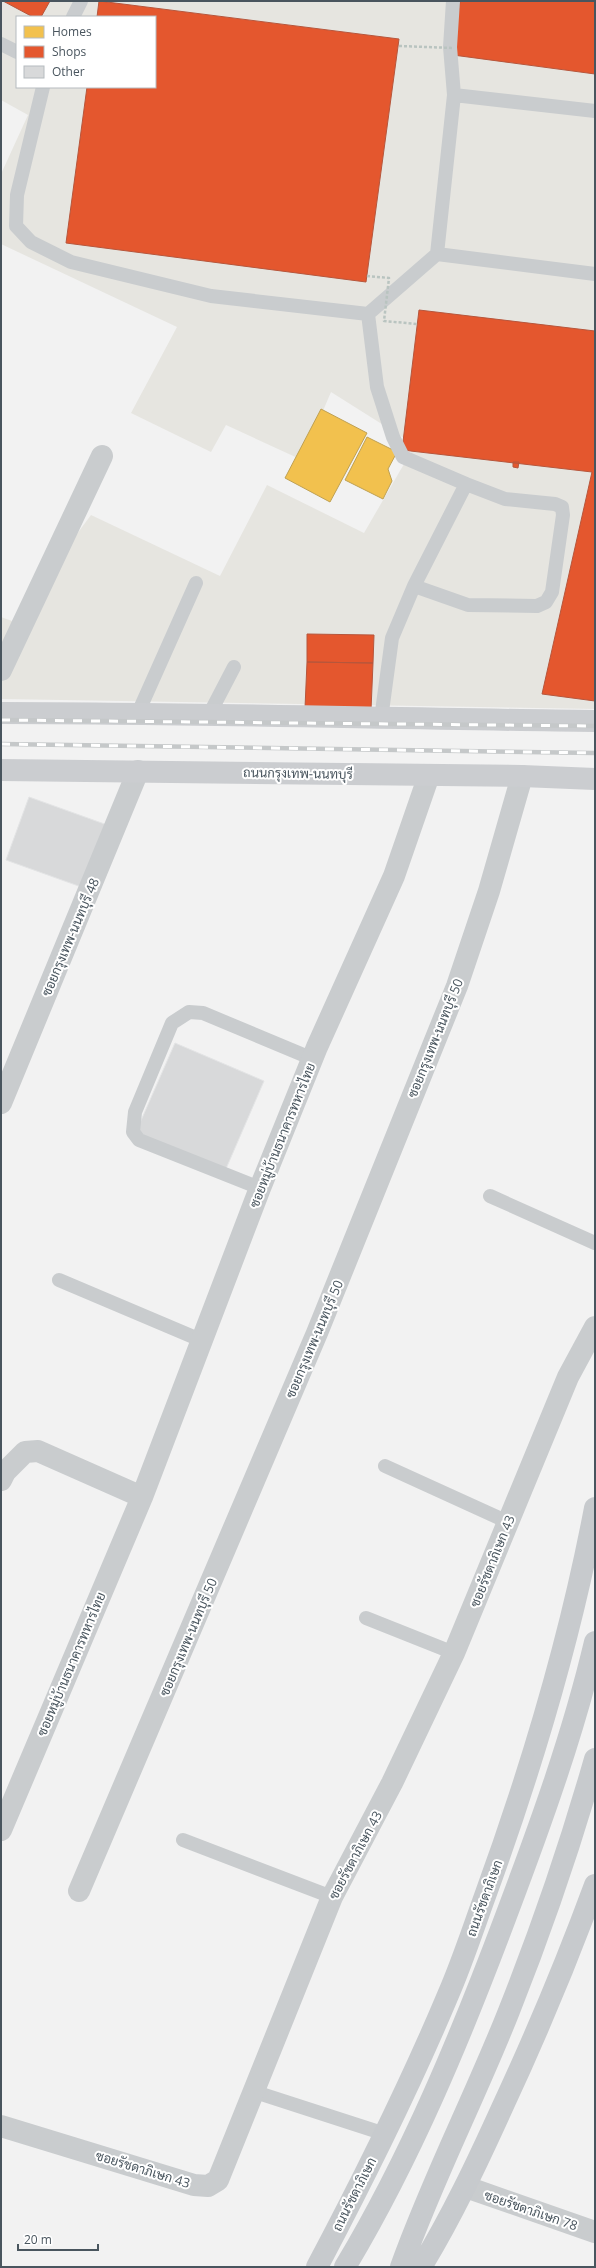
<svg xmlns="http://www.w3.org/2000/svg" width="596" height="2268" font-family="'Open Sans',Sarabun,sans-serif">
<style>
.commercial{fill:#e6e5e0;fill-rule:evenodd}
.homes{fill:#f2c14e;stroke:#bfa153}
.shops{fill:#e4572e;stroke:#b6563c}
.building{fill:#d8d9da;stroke:#e3e4e5}
.lines{fill:none;stroke-linecap:round;stroke-linejoin:round}
.service{stroke:#c9ccce;stroke-width:14}
.minor{stroke:#c9ccce;stroke-width:22}
.secondary{stroke:#cbcdd0;stroke-width:22}
.primary{stroke:#c7cacd;stroke-width:22}
.rail-casing{stroke:#c5c8c9;stroke-width:4.5}
.rail{stroke:#fff;stroke-width:3;stroke-dasharray:9;stroke-linecap:butt}
.path-bridge{stroke:#b9c4c0;stroke-width:2.5;stroke-dasharray:3 2;stroke-linecap:butt}
.labels{text-anchor:middle;stroke-width:4;stroke-linejoin:round;paint-order:stroke}
.street-label{font-size:13px;fill:#49555e;stroke:#fff}
</style>
<rect width="100%" height="100%" fill="#f2f2f2"/>
<path class="commercial" d="M1,1H595V709L1,699V617L12,621L91,515L220,576L267,485L364,533L415,445L331,392L302,460L226,425L211,452L131,413L177,327L1,244V174L28,115L1,100ZM17,17H155V87H17Z"/>
<path class="homes" d="M321,409L367,433L330,502L285,478Z
M367,437L397,452L388,469L392,481L383,499L345,480Z"/>
<path class="shops" d="M3,1H50L41,17H33Z
M99,1L399,39L366,282L66,243L87,87H155V17H97Z
M460,1H595V74L453,55Z
M419,310L595,331V701L542,694L592,472L402,450Z
M513,462H519L518,468L513,467Z
M307,634L374,635L373,663L307,662Z
M307,662L373,663L371,710L305,708Z"/>
<path class="building" d="M29,797L110,826L87,889L6,860Z
M175,1043L264,1081L225,1171L136,1132Z"/>
<g class="lines">
<path class="service" d="M73,17L81,1
M1,44L17,52
M43,87L17,195L16,226L31,242L71,262L211,296L368,314L437,254L454,95L450,47L453,1
M454,95L595,111
M437,254L595,274
M368,314L377,387L393,437L403,457L466,484L414,586L392,638L381,719
M414,586L468,605L537,606L546,602L552,592L563,515L562,507L555,504L505,499L466,484
M138,713L196,583
M209,715L234,667
M260,1188L139,1140L133,1132L135,1112L172,1023L189,1012L203,1013L313,1059
M490,1196L595,1243
M59,1280L203,1341
M385,1466L508,1522
M366,1618L454,1653
M183,1840L332,1897
M255,2092L385,2134"/>
<path class="minor" d="M1,670L102,456
M1,1103L138,771
M1,1480L5,1472L25,1452L38,1451L142,1497
M1,1830L142,1497L260,1188L317,1047L394,876L429,775
M79,1891L317,1333L457,986L489,891L522,776
M1,2126L194,2185L208,2186L218,2180L332,1897L392,1783L454,1653L568,1377L595,1327
M466,2187L595,2232"/>
<path class="secondary" d="M1,713C199,713 397,719 595,721
M1,770L522,776L595,779"/>
<path class="primary" d="M317,2267C364,2178 409,2088 448,1995C462,1963 473,1929 485,1896C531,1770 570,1640 595,1508
M345,2267C411,2157 461,2036 506,1916C540,1826 573,1735 595,1642
M401,2267C432,2180 475,2097 509,2011C542,1928 571,1843 595,1759
M421,2267C452,2216 477,2163 502,2108C536,2035 567,1961 595,1885"/>
<g class="rail-casing">
<path id="rail" d="M1,720L595,726
M1,744L595,753"/>
</g>
<use href="#rail" class="rail"/>
<path class="path-bridge" d="M399,46L454,48
M367,276L389,278L384,321L417,324"/>
</g>
<g class="labels">
<g class="street-label">
<text transform="translate(298 773) rotate(1)" y="5">ถนนกรุงเทพ-นนทบุรี</text>
<text transform="translate(70 937) rotate(-67)" y="5">ซอยกรุงเทพ-นนทบุรี 48</text>
<text transform="translate(435 1038) rotate(-68)" y="5">ซอยกรุงเทพ-นนทบุรี 50</text>
<text transform="translate(282 1135) rotate(-68)" y="5">ซอยหมู่บ้านธนาคารทหารไทย</text>
<text transform="translate(314 1339) rotate(-67)" y="5">ซอยกรุงเทพ-นนทบุรี 50</text>
<text transform="translate(492 1561) rotate(-68)" y="5">ซอยรัชดาภิเษก 43</text>
<text transform="translate(188 1637) rotate(-67)" y="5">ซอยกรุงเทพ-นนทบุรี 50</text>
<text transform="translate(71 1664) rotate(-67)" y="5">ซอยหมู่บ้านธนาคารทหารไทย</text>
<text transform="translate(355 1855) rotate(-62)" y="5">ซอยรัชดาภิเษก 43</text>
<text transform="translate(484 1898) rotate(-70)" y="5">ถนนรัชดาภิเษก</text>
<text transform="translate(143 2169) rotate(17)" y="5">ซอยรัชดาภิเษก 43</text>
<text transform="translate(354 2194) rotate(-63)" y="5">ถนนรัชดาภิเษก</text>
<text transform="translate(531 2210) rotate(19)" y="5">ซอยรัชดาภิเษก 78</text>
</g>
</g>
<rect width="596" height="2268" fill="none" stroke="#49555e" stroke-width="4"/>
<rect x="16" y="16" width="140" height="72" fill="#ffffff" stroke="#b6bbbf"/>
<rect x="24" y="26" width="20" height="12" fill="#f2c14e" stroke="#b6bbbf"/>
<text x="52" y="36" font-size="12" fill="#49555e">Homes</text>
<rect x="24" y="46" width="20" height="12" fill="#e4572e" stroke="#b6bbbf"/>
<text x="52" y="56" font-size="12" fill="#49555e">Shops</text>
<rect x="24" y="66" width="20" height="12" fill="#d8d9da" stroke="#b6bbbf"/>
<text x="52" y="76" font-size="12" fill="#49555e">Other</text>
<path d="M18 2244v6h80v-6" fill="none" stroke="#49555e" stroke-width="2"/>
<text x="24" y="2244" font-size="12" fill="#49555e" stroke="#ffffff" stroke-width="3" paint-order="stroke">20 m</text>
</svg>
